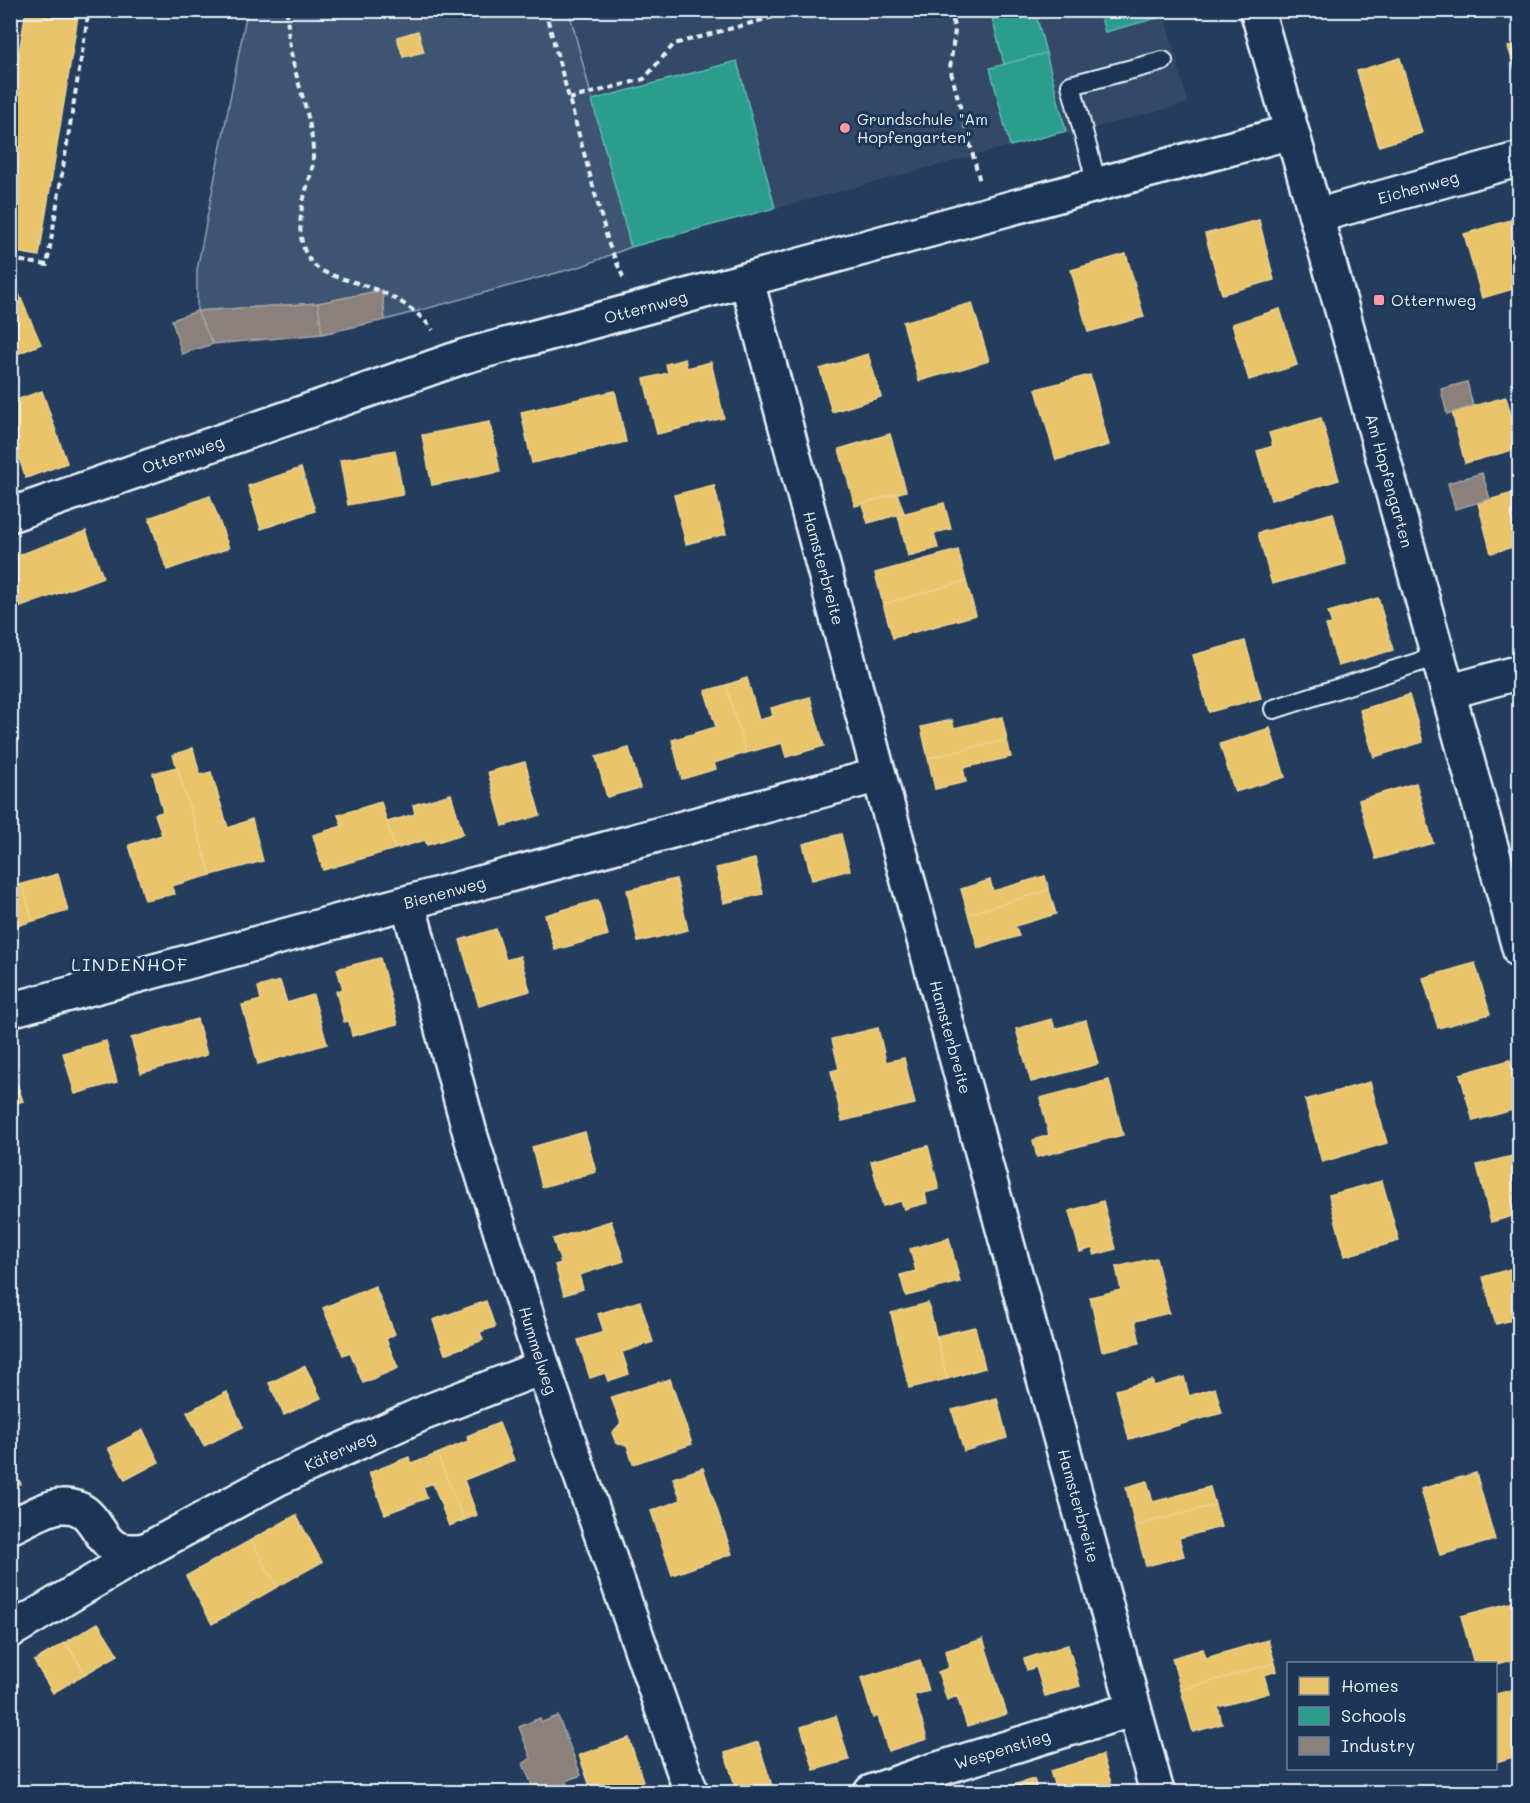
<svg xmlns="http://www.w3.org/2000/svg" width="1530" height="1803" font-family="Mali,sans-serif">
<style>
.built{fill:#334a68}
.green{fill:#3e5472;stroke:#93a2b5;stroke-width:1.5}
.homes{fill:#e9c46a;stroke:#e9d295;stroke-width:1.5}
.schools{fill:#2a9d8f;stroke:#63b6ae;stroke-width:1.5}
.industry{fill:#8a817c;stroke:#a6a3a1;stroke-width:1.5}
.lines{fill:none;stroke-linecap:round;stroke-linejoin:round}
.service-casing{stroke:#e8f1f8;stroke-width:22}
.minor-casing{stroke:#e8f1f8;stroke-width:38}
.path{stroke:#e8f1f8;stroke-width:4;stroke-dasharray:6 4.5;stroke-linecap:butt}
.service{stroke:#1d3557;stroke-width:18}
.minor{stroke:#1d3557;stroke-width:33}
.poi-dot{fill:#ff9aa2;stroke:#1d3557;stroke-width:2}
.labels{text-anchor:middle;stroke-width:6;stroke-linejoin:round;paint-order:stroke}
.poi-label{font-size:16px;fill:#e8f1f8;stroke:#1d3557;text-anchor:start}
.street-label{font-size:16px;fill:#e8f1f8;stroke:#1d3557}
.neighbourhood-label{font-size:18px;letter-spacing:1.5px;fill:#e8f1f8;stroke:#1d3557}
</style>
<rect width="100%" height="100%" fill="#253d5d"/>
<filter id="ink" filterUnits="userSpaceOnUse"><feTurbulence type="fractalNoise" baseFrequency=".0167" numOctaves="2"/><feDisplacementMap in="SourceGraphic" scale="12" xChannelSelector="R" yChannelSelector="G"/><feConvolveMatrix kernelMatrix="1 2 1 2 8 2 1 2 1" color-interpolation-filters="sRGB"/></filter>
<g filter="url(#ink)">
<path class="built" d="M569,11H1159L1161,17L1165,16L1188,103L1067,135L1066,131L631,247Z"/>
<path class="green" d="M247,11H569L631,247L582,266L385,320L382,291L318,303L197,311V270Z"/>
<path class="homes" d="M26,10H79L39,256L10,251V107Z
M418,31L424,52L403,57L397,37Z
M1520,43V85L1508,47Z
M1400,58L1422,133L1379,146L1357,71Z
M1520,217V287L1482,298L1464,234Z
M1259,220L1274,280L1222,294L1205,234Z
M1126,254L1144,317L1088,332L1071,270Z
M19,294L41,344L10,357V297Z
M972,303L989,361L919,381L903,322Z
M1280,309L1297,365L1249,380L1232,324Z
M868,354L881,397L832,412L820,369Z
M685,359L687,368L711,362L724,418L657,434L644,379L668,373L666,364Z
M1090,375L1109,445L1056,460L1036,389Z
M42,391L67,463L26,478L10,433V402Z
M615,391L626,442L532,463L521,412Z
M1506,397L1520,448L1465,463L1452,412Z
M1321,418L1339,480L1271,500L1257,451L1273,446L1269,433Z
M490,422L500,472L432,485L422,435Z
M890,434L906,491L855,506L839,449Z
M395,450L403,495L348,505L340,460Z
M301,468L315,511L261,529L248,486Z
M714,485L726,534L686,544L674,495Z
M1520,491V545L1491,553L1478,503Z
M897,493L904,513L868,523L862,504Z
M210,496L229,548L167,570L149,518Z
M944,503L951,529L934,533L938,548L908,556L898,515Z
M1333,513L1346,564L1272,584L1258,533Z
M86,531L103,577L10,611V558Z
M958,550L966,581L883,604L875,573Z
M966,581L976,615L893,638L883,604Z
M1378,598L1393,650L1338,666L1326,625L1332,624L1328,612Z
M1245,641L1261,698L1209,712L1193,655Z
M747,678L759,720L773,716L771,708L810,697L824,746L786,757L782,743L746,753L726,685Z
M726,685L746,753L714,763L716,769L682,779L672,740L716,727L705,691Z
M1409,695L1423,742L1374,757L1360,710Z
M1002,717L1007,740L928,758L921,727L952,720L954,728Z
M1270,728L1285,777L1235,792L1220,744Z
M1007,740L1011,757L963,768L966,782L935,789L928,758Z
M193,748L200,775L211,772L228,828L252,819L263,861L211,875L173,755Z
M629,748L640,788L607,797L596,757Z
M525,762L540,815L503,826L488,772Z
M177,767L211,875L171,886L175,894L145,900L129,845L162,835L155,814L163,812L153,773Z
M1416,783L1433,843L1376,859L1359,800Z
M451,794L463,834L427,845L425,840L395,849L387,822L415,814L413,805Z
M381,802L395,849L323,870L313,835L342,826L338,815Z
M841,834L850,870L812,880L803,844Z
M755,859L763,894L724,903L716,868Z
M58,874L68,911L33,921L22,884Z
M1045,876L1049,890L968,914L961,889L990,880L993,891Z
M676,879L688,930L638,942L627,890Z
M22,884L33,921L10,928V887Z
M1049,890L1056,914L1015,926L1019,936L978,948L968,914Z
M598,900L608,935L555,950L545,915Z
M496,929L506,960L520,956L530,991L479,1006L460,940Z
M380,958L398,1024L352,1036L349,1021L344,1022L336,991L343,989L337,969Z
M1475,963L1490,1014L1438,1028L1423,978Z
M280,981L287,1003L313,995L327,1044L258,1064L242,1005L261,1000L258,987Z
M197,1019L207,1055L141,1073L131,1038Z
M1052,1019L1055,1029L1086,1020L1098,1064L1031,1082L1016,1029Z
M878,1028L886,1062L904,1058L915,1104L842,1121L831,1071L839,1069L832,1039Z
M106,1041L117,1082L75,1094L63,1053Z
M1510,1060L1520,1095V1108L1473,1121L1460,1074Z
M10,1064L23,1101L10,1105Z
M1109,1080L1123,1135L1037,1157L1033,1140L1049,1135L1040,1098Z
M1370,1082L1387,1143L1322,1162L1305,1100Z
M585,1132L596,1172L542,1187L532,1147Z
M928,1146L939,1189L925,1193L927,1203L904,1209L901,1201L883,1206L871,1161Z
M1520,1154V1214L1491,1222L1477,1165Z
M1382,1181L1399,1241L1345,1256L1329,1195Z
M1103,1201L1116,1249L1094,1255L1093,1248L1080,1252L1069,1211Z
M611,1221L624,1261L579,1275L583,1289L564,1295L555,1265L561,1263L553,1239Z
M949,1238L960,1282L906,1296L900,1275L916,1271L910,1249Z
M1156,1258L1169,1313L1135,1321L1140,1343L1102,1351L1090,1297L1121,1290L1116,1267Z
M1520,1266V1318L1496,1324L1483,1277Z
M375,1286L395,1334L386,1339L398,1368L363,1383L350,1352L343,1355L323,1308Z
M486,1301L495,1327L480,1332L483,1340L445,1354L433,1320Z
M640,1301L653,1342L622,1352L629,1374L608,1381L605,1373L590,1378L578,1340L604,1332L598,1314Z
M928,1303L947,1379L909,1388L891,1313Z
M975,1327L985,1368L947,1379L937,1336Z
M305,1366L321,1398L284,1415L269,1383Z
M1184,1377L1189,1396L1215,1388L1222,1413L1129,1439L1116,1390L1152,1380L1154,1386Z
M670,1379L692,1444L633,1464L627,1445L616,1443L612,1433L621,1423L611,1397Z
M227,1392L243,1427L204,1446L187,1412Z
M997,1398L1007,1438L964,1451L952,1410Z
M499,1423L514,1460L464,1480L477,1515L464,1520L437,1454L468,1441L467,1436Z
M143,1430L159,1462L125,1480L108,1448Z
M437,1454L464,1520L449,1526L433,1483L423,1487L427,1498L385,1514L369,1473L409,1457L411,1464Z
M10,1463L21,1484L10,1489Z
M703,1468L732,1554L672,1575L651,1511L681,1500L673,1478Z
M1476,1473L1495,1540L1440,1555L1421,1489Z
M1147,1481L1153,1502L1210,1487L1215,1505L1135,1526L1126,1487Z
M1215,1505L1221,1527L1179,1538L1184,1556L1146,1566L1135,1526Z
M296,1515L322,1562L277,1587L251,1540Z
M251,1540L277,1587L212,1624L186,1576Z
M1514,1602L1520,1623V1658L1496,1664H1474L1461,1616Z
M98,1623L118,1655L85,1674L66,1642Z
M983,1639L1007,1714L967,1726L957,1696L947,1700L938,1672L949,1668L945,1651Z
M1268,1640L1275,1663L1181,1690L1172,1658L1203,1649L1206,1658Z
M66,1642L85,1674L53,1693L34,1661Z
M1068,1645L1080,1686L1045,1696L1036,1667L1027,1670L1024,1659Z
M920,1660L929,1691L914,1695L927,1739L888,1751L878,1716L873,1718L861,1678Z
M1275,1663L1277,1671L1264,1675L1269,1693L1218,1707L1222,1724L1193,1732L1181,1690Z
M1520,1688V1755L1496,1762V1694Z
M836,1716L849,1760L814,1770L801,1727Z
M629,1738L643,1781L633,1785L635,1792H592L579,1755Z
M758,1742L772,1786L750,1792H737L725,1753Z
M1102,1755L1114,1792H1064L1061,1785L1055,1787L1050,1771Z
M1034,1779L1038,1792H988Z"/>
<path class="schools" d="M990,10H1035L1046,53L1004,64Z
M1099,10H1159L1161,17L1105,32Z
M1046,53L1066,131L1010,146L990,68Z
M737,61L775,208L631,247L592,100Z"/>
<path class="industry" d="M382,290L385,320L322,334L318,303Z
M318,303L322,334L213,344L197,311Z
M197,311L213,344L182,354L172,320Z
M1467,382L1473,406L1447,414L1441,389Z
M1482,473L1490,499L1455,509L1448,483Z
M558,1716L581,1775L566,1781L569,1790L563,1792H535L523,1764L531,1758L519,1727L540,1718L542,1722Z"/>
<g class="lines">
<g class="service-casing">
<path id="service" d="M1097,185L1071,85L1163,61
M1274,709L1438,656"/>
</g>
<g class="minor-casing">
<g id="minor">
<path id="s1" d="M1257,10L1316,216L1520,951"/>
<path id="s2" d="M1316,216L1520,159"/>
<path id="s3" d="M747,281L879,775L1157,1792"/>
<path id="s4" d="M10,515L465,356L1291,132"/>
<path d="M1448,692L1520,672"/>
<path id="s5" d="M408,903L471,1137L543,1367L691,1792"/>
<path id="s6" d="M10,1010L879,775"/>
<path d="M10,1527C24,1521 48,1506 62,1506C94,1504 95,1535 114,1547C124,1553 136,1551 146,1550"/>
<path id="s7" d="M10,1631L146,1550L277,1479L424,1413L543,1367"/>
<path id="s8" d="M871,1792L925,1773L1134,1709"/>
</g>
</g>
<path class="path" d="M287,10C288,23 288,35 290,47C296,84 314,120 313,158C313,173 307,184 304,198C298,221 297,254 319,269C330,276 345,279 357,283C386,292 414,306 433,330
M545,10L609,245L624,279
M950,10L955,30L950,68L980,182
M569,99L644,79L674,44L799,10
M10,259L47,265L89,10"/>
<use href="#service" class="service"/>
<use href="#minor" class="minor"/>
</g>
</g>
<g class="poi-dot">
<circle cx="845" cy="128" r="6"/>
<rect x="1373" y="294" width="12" height="12" rx="3"/>
</g>
<g class="labels">
<g class="poi-label">
<text x="857" y="125">Grundschule "Am<tspan x="857" dy="18">Hopfengarten"</tspan></text>
<text x="1391" y="306">Otternweg</text>
</g>
<g class="street-label">
<text dy="6" stroke="none"><textPath href="#s2" startOffset="106">Eichenweg</textPath></text>
<text dy="6" stroke="none"><textPath href="#s4" startOffset="669">Otternweg</textPath></text>
<text dy="6" stroke="none"><textPath href="#s4" startOffset="183">Otternweg</textPath></text>
<text dy="6" stroke="none"><textPath href="#s1" startOffset="489">Am Hopfengarten</textPath></text>
<text dy="6" stroke="none"><textPath href="#s3" startOffset="297">Hamsterbreite</textPath></text>
<text dy="6" stroke="none"><textPath href="#s6" startOffset="450">Bienenweg</textPath></text>
<text dy="6" stroke="none"><textPath href="#s3" startOffset="783">Hamsterbreite</textPath></text>
<text dy="6" stroke="none"><textPath href="#s5" startOffset="466">Hummelweg</textPath></text>
<text dy="6" stroke="none"><textPath href="#s7" startOffset="376">Käferweg</textPath></text>
<text dy="6" stroke="none"><textPath href="#s3" startOffset="1269">Hamsterbreite</textPath></text>
<text dy="6" stroke="none"><textPath href="#s8" startOffset="138">Wespenstieg</textPath></text>
</g>
<g class="neighbourhood-label">
<text x="130" y="971">LINDENHOF</text>
</g>
</g>
<rect width="1530" height="1803" fill="none" stroke="#1d3557" stroke-width="36"/>
<rect x="18" y="18" width="1494" height="1767" fill="none" stroke="#e8f1f8" stroke-width="2" filter="url(#ink)"/>
<rect x="1287" y="1662" width="210" height="108" fill="#1d3557" stroke="#6e8097" stroke-width="1.5"/>
<rect x="1299" y="1677" width="30" height="18" fill="#e9c46a" stroke="#6e8097" stroke-width="1.5"/>
<text x="1341" y="1692" font-size="18" fill="#e8f1f8">Homes</text>
<rect x="1299" y="1707" width="30" height="18" fill="#2a9d8f" stroke="#6e8097" stroke-width="1.5"/>
<text x="1341" y="1722" font-size="18" fill="#e8f1f8">Schools</text>
<rect x="1299" y="1737" width="30" height="18" fill="#8a817c" stroke="#6e8097" stroke-width="1.5"/>
<text x="1341" y="1752" font-size="18" fill="#e8f1f8">Industry</text>
</svg>
